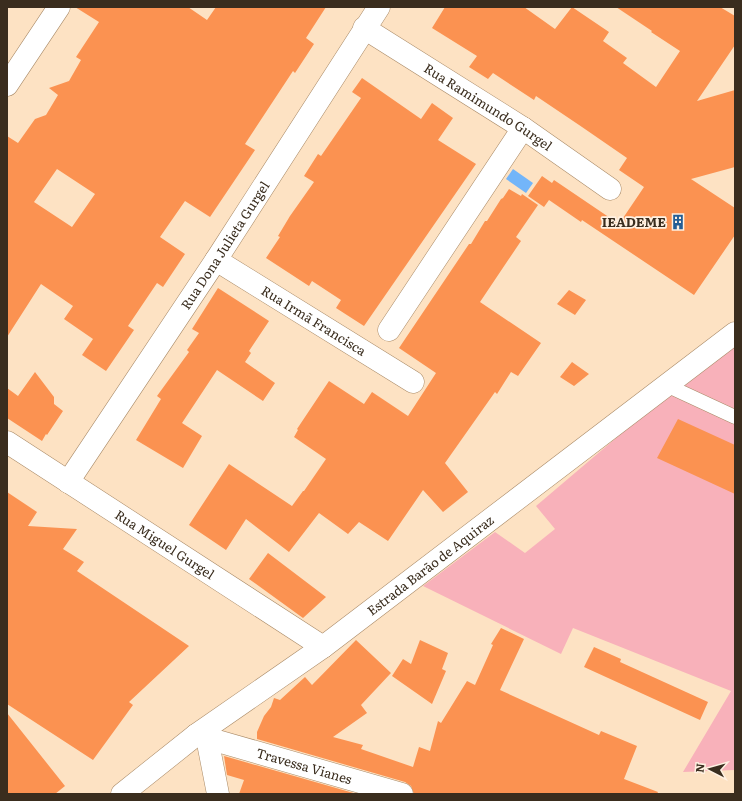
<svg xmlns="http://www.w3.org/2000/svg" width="742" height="801" font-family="Literata,serif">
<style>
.green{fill:#f8b1ba}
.water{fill:#73b5f9}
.building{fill:#fb9251;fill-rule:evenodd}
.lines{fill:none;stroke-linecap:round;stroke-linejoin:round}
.service-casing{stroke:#aa8b68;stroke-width:15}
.minor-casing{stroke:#aa8b68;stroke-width:23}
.tertiary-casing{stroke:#aa8b68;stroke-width:23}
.service{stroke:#fff;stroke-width:14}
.minor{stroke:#fff;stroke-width:22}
.tertiary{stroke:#fff;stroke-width:22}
.labels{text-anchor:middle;stroke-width:3.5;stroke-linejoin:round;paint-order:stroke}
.street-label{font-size:13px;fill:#3a2d1e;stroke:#fff1e2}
.poi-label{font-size:13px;font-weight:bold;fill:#3a2d1e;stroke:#fff1e2;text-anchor:end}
</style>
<rect width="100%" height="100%" fill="#fde2c3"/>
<path class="green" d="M735,337V770L683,772L731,691L573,628L561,654L423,586L495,532L525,553L555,529L536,506Z"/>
<path class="water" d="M513,169L533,183L526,193L506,179Z"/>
<path class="building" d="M75,7H188L207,20L216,7H326L306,38L314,44L295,73L293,71L245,144L255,150L210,217L185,201L160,237L185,254L163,287L157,283L128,326L134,330L106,371L82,355L93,339L64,319L73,306L41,284L7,337V136L18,143L35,119L46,115L58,95L49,88L69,81L81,60L76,57L99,22ZM57,169L95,194L72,227L34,202Z
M445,7H524L555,29L572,7L609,32L603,41L627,58L623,63L656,87L680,51L651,32L652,31L616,7H720L735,16V45L697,101L735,90V167L691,179L735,208V235L694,295L582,220L581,222L549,200L544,207L528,196L542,176L552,183L554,180L619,224L644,187L619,170L627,158L582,127L536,96L534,100L493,73L488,79L469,67L477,56L432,28Z
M362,78L421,119L432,103L453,118L438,140L476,164L364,326L336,308L341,300L312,281L309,286L266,258L280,237L278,236L290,216L314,182L304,176L318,154L321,156L361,98L352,92Z
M509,189L521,196L522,194L538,205L516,237L521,241L480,302L541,343L518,376L511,372L497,394L495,392L445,463L468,492L443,512L423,490L388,541L359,522L348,534L319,513L289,552L246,519L226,550L189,525L229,464L292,506L303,491H304L326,459L294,437L298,430L297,429L329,381L364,404L372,392L408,416L436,373L399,348L469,244H471L485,221H487L501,199L503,198Z
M218,288L269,321L249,351L251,353L245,362L275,383L263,401L217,370L182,423L202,436L183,468L136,440L161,399L157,396L189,352L187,350L199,333L192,329Z
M569,290L586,300L575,315L557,304Z
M572,362L589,374L574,386L560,377Z
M35,372L54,397V404L63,411L47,435L46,434L42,441L7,418V388L18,396Z
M678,419L735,445V494L657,458Z
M7,492L37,512L28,526L77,529L63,549L84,562L77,571L189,646L129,702L133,705L93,760L7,704Z
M268,553L326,597L303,618L249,579Z
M501,628L524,639L500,690L599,735L601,731L637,746L624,779L658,792L657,794H414L411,786L405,782L257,739V732L264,716L271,707L274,698L280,700L305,677L312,685L356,640L391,673L361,705L367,713L333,737L363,745L361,749L413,767L419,747L430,751L438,721L441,723L467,681L475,685L493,645L491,644Z
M420,640L448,653L442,669L446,671L432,704L392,676L403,659L411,664Z
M594,647L621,659L620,662L708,702L700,720L584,667Z
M7,713L65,786L55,794H7Z
M224,756L357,794H239L244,780L227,775Z"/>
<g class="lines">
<g class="service-casing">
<path id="service" d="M666,385L735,417"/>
</g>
<g class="minor-casing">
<g id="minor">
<path id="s1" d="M364,28L523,128L610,189"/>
<path d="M7,85L59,7"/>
<path id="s2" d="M216,260L413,382"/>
<path d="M389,330L523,128"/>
<path id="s3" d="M7,442L323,647"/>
<path id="s4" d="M68,482L216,260L379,7"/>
<path d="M196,735L207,738L218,794"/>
<path id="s5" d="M207,738L402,794"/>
</g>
</g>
<g class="tertiary-casing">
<g id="tertiary">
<path id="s6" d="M122,794L196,735L323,647L735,333"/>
</g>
</g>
<use href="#service" class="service"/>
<use href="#minor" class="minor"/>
<use href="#tertiary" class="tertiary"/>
</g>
<defs>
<g id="building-bare" transform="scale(1.2)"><path d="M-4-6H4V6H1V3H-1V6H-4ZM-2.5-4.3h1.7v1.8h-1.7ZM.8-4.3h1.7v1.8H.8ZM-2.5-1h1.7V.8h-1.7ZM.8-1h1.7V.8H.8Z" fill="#245e95" stroke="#fff1e2" stroke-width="2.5" paint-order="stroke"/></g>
</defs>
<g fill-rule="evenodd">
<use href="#building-bare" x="678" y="222"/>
</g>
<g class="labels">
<g class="street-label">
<text dy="5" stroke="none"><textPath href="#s1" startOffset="147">Rua Ramimundo Gurgel</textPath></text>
<text dy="5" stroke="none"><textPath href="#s4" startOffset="284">Rua Dona Julieta Gurgel</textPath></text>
<text dy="5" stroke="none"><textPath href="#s2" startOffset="115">Rua Irmã Francisca</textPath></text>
<text dy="5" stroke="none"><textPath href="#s3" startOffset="188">Rua Miguel Gurgel</textPath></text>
<text dy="5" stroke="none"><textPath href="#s6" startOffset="384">Estrada Barão de Aquiraz</textPath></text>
<text dy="5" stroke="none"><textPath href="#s5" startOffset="101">Travessa Vianes</textPath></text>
</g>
<g class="poi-label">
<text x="666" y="227">IEADEME</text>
</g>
</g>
<rect width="742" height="801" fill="none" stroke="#3a2d1e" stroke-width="16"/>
<g transform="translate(710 769) rotate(276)" stroke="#fff1e2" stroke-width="3" paint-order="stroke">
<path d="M0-3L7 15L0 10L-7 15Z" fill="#3a2d1e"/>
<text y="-6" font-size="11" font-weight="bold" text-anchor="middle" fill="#3a2d1e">N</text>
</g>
</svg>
